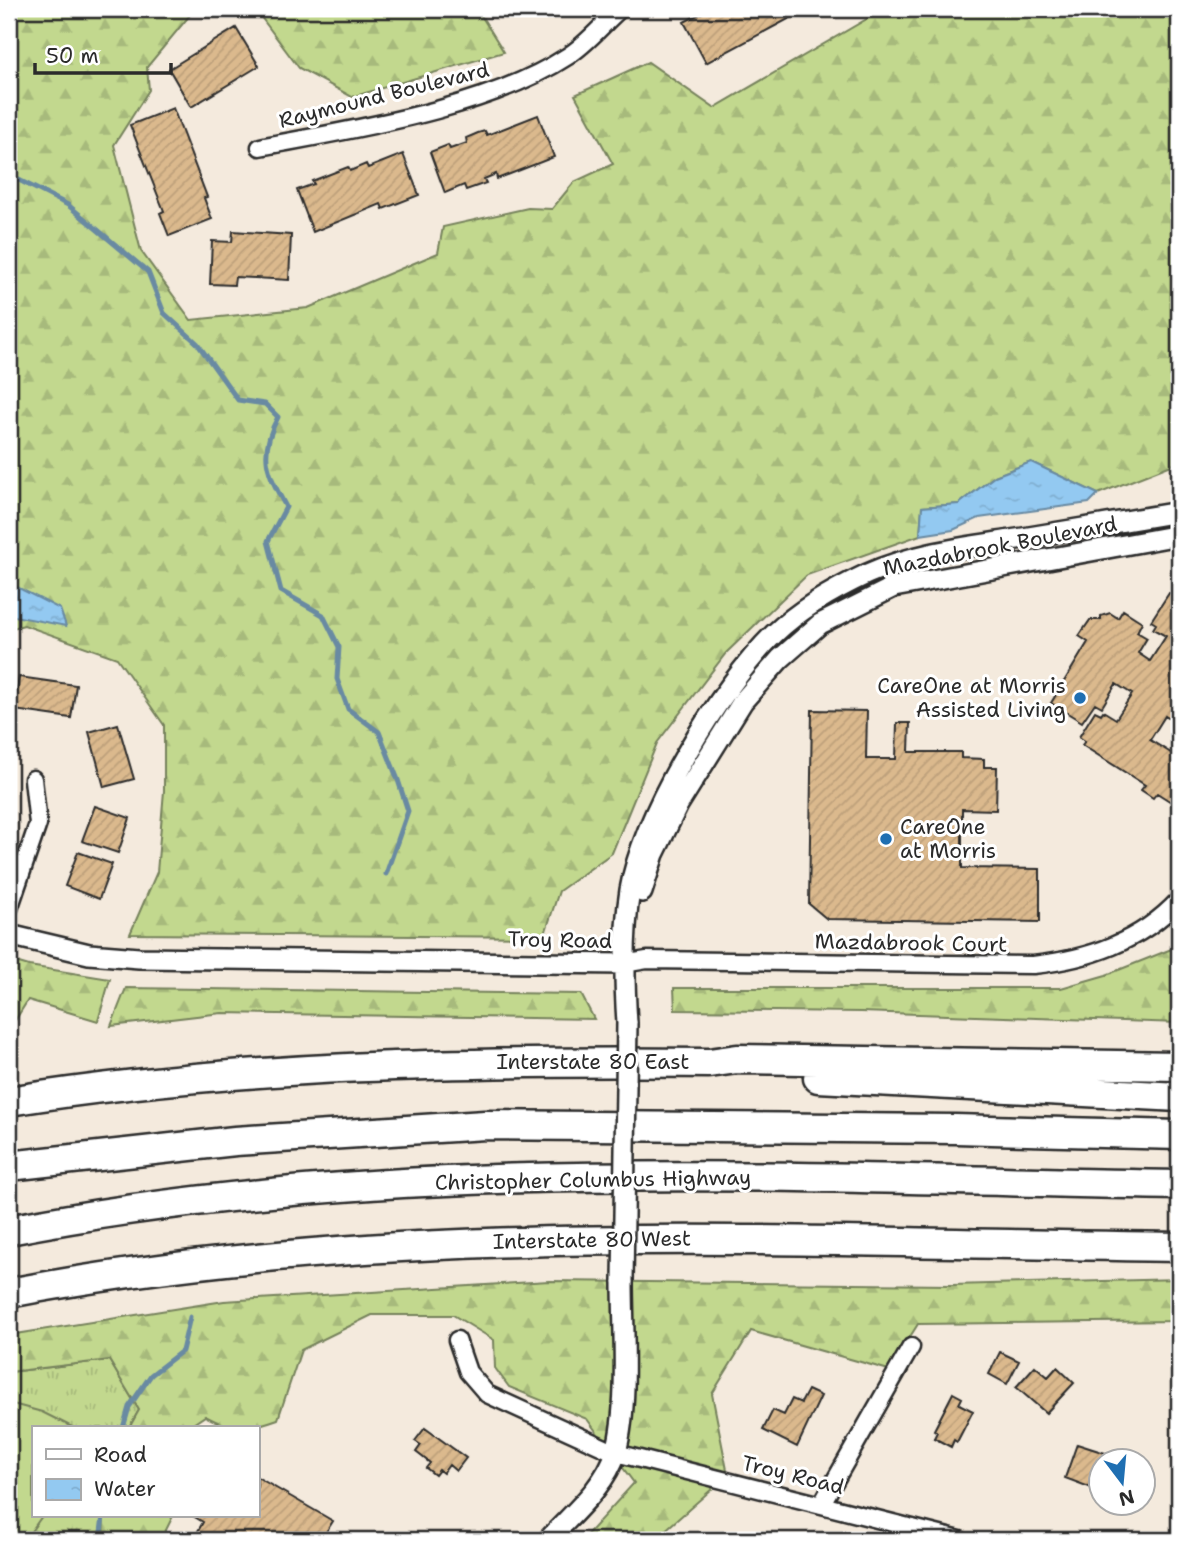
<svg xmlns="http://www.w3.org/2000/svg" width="1188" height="1549" font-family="'Shantell Sans',sans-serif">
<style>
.grass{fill:url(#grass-tufts);stroke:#76825c;stroke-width:2}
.forest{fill:url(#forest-firs);stroke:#76825c;stroke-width:2}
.pitch{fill:#c2d88e;stroke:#76825c;stroke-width:2}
.water{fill:url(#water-ripples);stroke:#698aa2;stroke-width:2}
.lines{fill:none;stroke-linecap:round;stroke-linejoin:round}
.stream{stroke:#698aa2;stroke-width:5}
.building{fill:url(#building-hatch);stroke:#2b2b2b;stroke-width:2}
.minor-casing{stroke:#2b2b2b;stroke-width:21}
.tertiary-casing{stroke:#2b2b2b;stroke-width:24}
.motorway-casing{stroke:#2b2b2b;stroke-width:33}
.minor{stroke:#fff;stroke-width:16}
.tertiary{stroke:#fff;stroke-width:19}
.motorway{stroke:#fff;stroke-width:28}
.tertiary-bridge-casing{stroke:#2b2b2b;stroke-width:24;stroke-linecap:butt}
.tertiary-bridge{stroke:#fff;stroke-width:19}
.poi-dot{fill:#1f6fb2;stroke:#fff;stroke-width:2.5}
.labels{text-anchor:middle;stroke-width:6;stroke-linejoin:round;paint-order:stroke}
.street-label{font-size:21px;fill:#2b2b2b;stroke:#fff}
.poi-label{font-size:21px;fill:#2b2b2b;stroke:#fff;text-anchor:end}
</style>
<defs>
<pattern id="grass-tufts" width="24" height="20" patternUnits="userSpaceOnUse" patternTransform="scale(1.75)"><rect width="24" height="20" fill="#c2d88e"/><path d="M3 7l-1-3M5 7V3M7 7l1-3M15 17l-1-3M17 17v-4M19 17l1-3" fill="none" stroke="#a7ba7b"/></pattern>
<pattern id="forest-firs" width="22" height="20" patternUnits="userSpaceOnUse" patternTransform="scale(1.75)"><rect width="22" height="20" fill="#c2d88e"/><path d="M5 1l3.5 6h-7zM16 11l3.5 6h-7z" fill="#a7ba7b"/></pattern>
<pattern id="water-ripples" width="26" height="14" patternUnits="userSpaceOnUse" patternTransform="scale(1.75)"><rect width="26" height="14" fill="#93c9f1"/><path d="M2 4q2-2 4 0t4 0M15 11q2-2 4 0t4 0" fill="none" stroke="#7fadcf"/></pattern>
<pattern id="building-hatch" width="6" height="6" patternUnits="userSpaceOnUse" patternTransform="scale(1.75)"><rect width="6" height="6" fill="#dbb98d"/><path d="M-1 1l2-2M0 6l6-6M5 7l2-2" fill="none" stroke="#bc9f7a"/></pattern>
</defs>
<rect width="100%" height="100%" fill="#f4eadd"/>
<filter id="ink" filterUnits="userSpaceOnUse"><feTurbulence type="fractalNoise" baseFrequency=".0143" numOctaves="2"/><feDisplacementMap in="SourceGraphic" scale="14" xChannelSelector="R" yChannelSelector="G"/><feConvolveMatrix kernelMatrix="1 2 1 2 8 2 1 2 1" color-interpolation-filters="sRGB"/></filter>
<g filter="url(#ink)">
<path class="grass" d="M109,1360L139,1410L129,1428H33V1516H104L103,1540H9V1372Z"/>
<path class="forest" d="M13,9H195L147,67L149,90L114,145L141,251L191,320L308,308L438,253L443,227L528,208L552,209L574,182L613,164L575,95L648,62L714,108L884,9H1179V462L1098,494L1031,462L995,476L959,504L922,507L920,535L807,575L726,653L657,743L612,853L559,891L544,937L130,934L157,872L164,791V725L117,658L24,625L9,629V11Z
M255,9H477L504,52L352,97L299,68Z
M1179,946V1023L861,1012L675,1010L674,988H1061L1106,975Z
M9,960L29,966L110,979L98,1021L28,1000L9,1030Z
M126,988L581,994L594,1019L222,1013L111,1026Z
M1179,1279V1321L918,1324L889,1370L751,1331L712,1394L728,1475L654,1540H582L634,1483L587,1419L509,1387L495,1368L494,1340L453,1315H372L301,1350L278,1419C247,1430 235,1432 205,1416L187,1428H129L139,1410L109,1360L9,1372V1335L224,1301L549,1281L952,1285Z
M104,1516H173L161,1540H103Z"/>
<path class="pitch" d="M9,1403L42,1412L74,1428H33V1516H42L25,1540H9Z"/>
<path class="water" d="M1031,462L1098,494L1089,503L979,518L953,530L920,535L922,507L959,504L995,476Z
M9,583L60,609L66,626L9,615Z"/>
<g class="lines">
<path class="stream" d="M9,175L68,205L148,272L164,313L197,343L238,400L265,404L278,417C258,454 267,472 286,507L268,541L281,591L323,615L339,647L337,679L348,709L379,732L398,780L408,811L386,874
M123,1428L129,1407L151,1375L182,1351L190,1317
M100,1540L103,1516"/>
</g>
<path class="building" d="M709,9H807L706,63L684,22Z
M236,28L259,66L191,107L169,69Z
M173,108L207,197L204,198L212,219L169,236L160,213L164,211L130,125Z
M538,115L554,157L497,179L496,174L484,179L486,183L466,190L464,185L445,193L430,152L448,145L450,149L467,143L466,138L478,133L485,131L487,135Z
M403,154L419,195L383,209L381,204L313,232L297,190L314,184L312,181L348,167L350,171L366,164L368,168Z
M233,231L291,235L289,280L235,277L234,285L210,284L212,241L232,242Z
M1169,593L1179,595V725L1165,716L1150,740L1179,758V807L1157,793L1153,798L1141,790L1145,785L1082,745L1085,741L1079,737L1095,711L1101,714L1103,711L1116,719L1132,694L1116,684L1102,707L1095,703L1082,722L1051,703L1088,642L1079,636L1090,620H1101V616L1110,613L1118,618L1123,610L1142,622L1137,632L1147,638L1138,653L1150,661L1166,636L1153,629L1156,624L1151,621Z
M19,677L76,685L71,718L14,710Z
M812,710L867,711L866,759H896L897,723H910L909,752H961V758L984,759V767H997L996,810L962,809V868L1040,869V922L827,919L809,904Z
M118,724L134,779L104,787L89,732Z
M95,806L130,818L118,853L82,841Z
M78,852L112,864L99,899L65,886Z
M1000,1352L1019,1361L1007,1384L989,1374Z
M1035,1366L1048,1377L1057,1367L1074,1383L1046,1413L1016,1387Z
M808,1390L821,1396L797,1447L763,1430L773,1410L784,1415L792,1399L801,1403Z
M953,1393L962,1398L959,1404L973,1411L957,1442L954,1440L951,1447L934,1438L937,1432L934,1430Z
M425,1428L466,1458L456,1471L449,1465L443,1473L439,1470L435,1475L426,1468L430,1463L416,1452L421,1445L415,1441Z
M1077,1444L1108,1454L1105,1462H1100V1491L1065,1478Z
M257,1477L333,1521L321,1540H193L203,1522L193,1516H257Z
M1117,1504H1134L1132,1509Z"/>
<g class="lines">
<g class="minor-casing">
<path id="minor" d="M260,147C355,129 487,109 568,56C587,44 603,24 620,9
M9,909L38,824L33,779
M623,964L647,960L1033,965C1089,959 1140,942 1179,900
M457,1340L468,1372L487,1394L616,1453L960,1540
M821,1505L911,1347"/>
</g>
<g class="tertiary-casing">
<path id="tertiary" d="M642,892L654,854L678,805L743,701L780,659L820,624L894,587L1179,535
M9,935L89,954L139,958L623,964
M627,1023C624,978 623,934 630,890C643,814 719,688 774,634C800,609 835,589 867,574C914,553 967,547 1017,539C1071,530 1125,521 1179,512
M548,1540C571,1515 606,1486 616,1452C629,1404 623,1331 623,1281"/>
</g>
<g class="motorway-casing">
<path id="motorway" d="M818,1078L1179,1097
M9,1101C240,1064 475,1061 709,1063L737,1059L1179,1066
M9,1166L235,1141L485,1125L956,1129L1179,1135
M9,1230C393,1155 790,1178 1179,1185
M9,1293C396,1219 787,1242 1179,1247"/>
</g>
<use href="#minor" class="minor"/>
<use href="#tertiary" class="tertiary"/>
<use href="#motorway" class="motorway"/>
<g class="tertiary-bridge-casing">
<path id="tertiary-bridge" d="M623,1281L627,1023"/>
</g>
<use href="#tertiary-bridge" class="tertiary-bridge"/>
</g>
</g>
<g class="poi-dot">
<circle cx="1080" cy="698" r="7"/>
<circle cx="886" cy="839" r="7"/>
</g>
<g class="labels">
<g class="street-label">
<text transform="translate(384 95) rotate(-14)" y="7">Raymound Boulevard</text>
<text transform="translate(1000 546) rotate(-11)" y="7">Mazdabrook Boulevard</text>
<text transform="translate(560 940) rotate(1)" y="7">Troy Road</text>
<text transform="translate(911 943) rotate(1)" y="7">Mazdabrook Court</text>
<text x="593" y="1069">Interstate 80 East</text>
<text transform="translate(593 1180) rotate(-1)" y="7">Christopher Columbus Highway</text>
<text transform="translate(592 1240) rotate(-1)" y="7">Interstate 80 West</text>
<text transform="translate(793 1475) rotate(14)" y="7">Troy Road</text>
</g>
<g class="poi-label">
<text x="1066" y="693">CareOne at Morris<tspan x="1066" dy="24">Assisted Living</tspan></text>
<text x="900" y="834" text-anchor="start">CareOne<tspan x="900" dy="24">at Morris</tspan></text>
</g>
</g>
<rect width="1188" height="1549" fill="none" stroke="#fff" stroke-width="35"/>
<rect x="18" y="18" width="1153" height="1514" fill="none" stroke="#2b2b2b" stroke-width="2.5" filter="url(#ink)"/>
<rect x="32" y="1426" width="228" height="91" fill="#ffffff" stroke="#aaaaaa" stroke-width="2"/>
<rect x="46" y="1449" width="35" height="10" fill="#ffffff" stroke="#aaaaaa" stroke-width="2"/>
<text x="94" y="1462" font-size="21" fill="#2b2b2b">Road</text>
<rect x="46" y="1479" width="35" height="21" fill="url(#water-ripples)" stroke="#aaaaaa" stroke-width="2"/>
<text x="94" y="1496" font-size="21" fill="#2b2b2b">Water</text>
<g transform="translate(1122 1482) rotate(164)"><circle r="33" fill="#ffffff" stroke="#aaaaaa" stroke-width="2"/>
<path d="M0-5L12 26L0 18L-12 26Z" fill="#1f6fb2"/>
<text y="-10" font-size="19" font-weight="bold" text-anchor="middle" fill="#2b2b2b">N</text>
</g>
<path d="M35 63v10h136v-10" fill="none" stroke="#2b2b2b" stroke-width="3.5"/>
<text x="46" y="63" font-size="21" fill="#2b2b2b" stroke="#ffffff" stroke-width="5" paint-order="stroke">50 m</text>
</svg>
